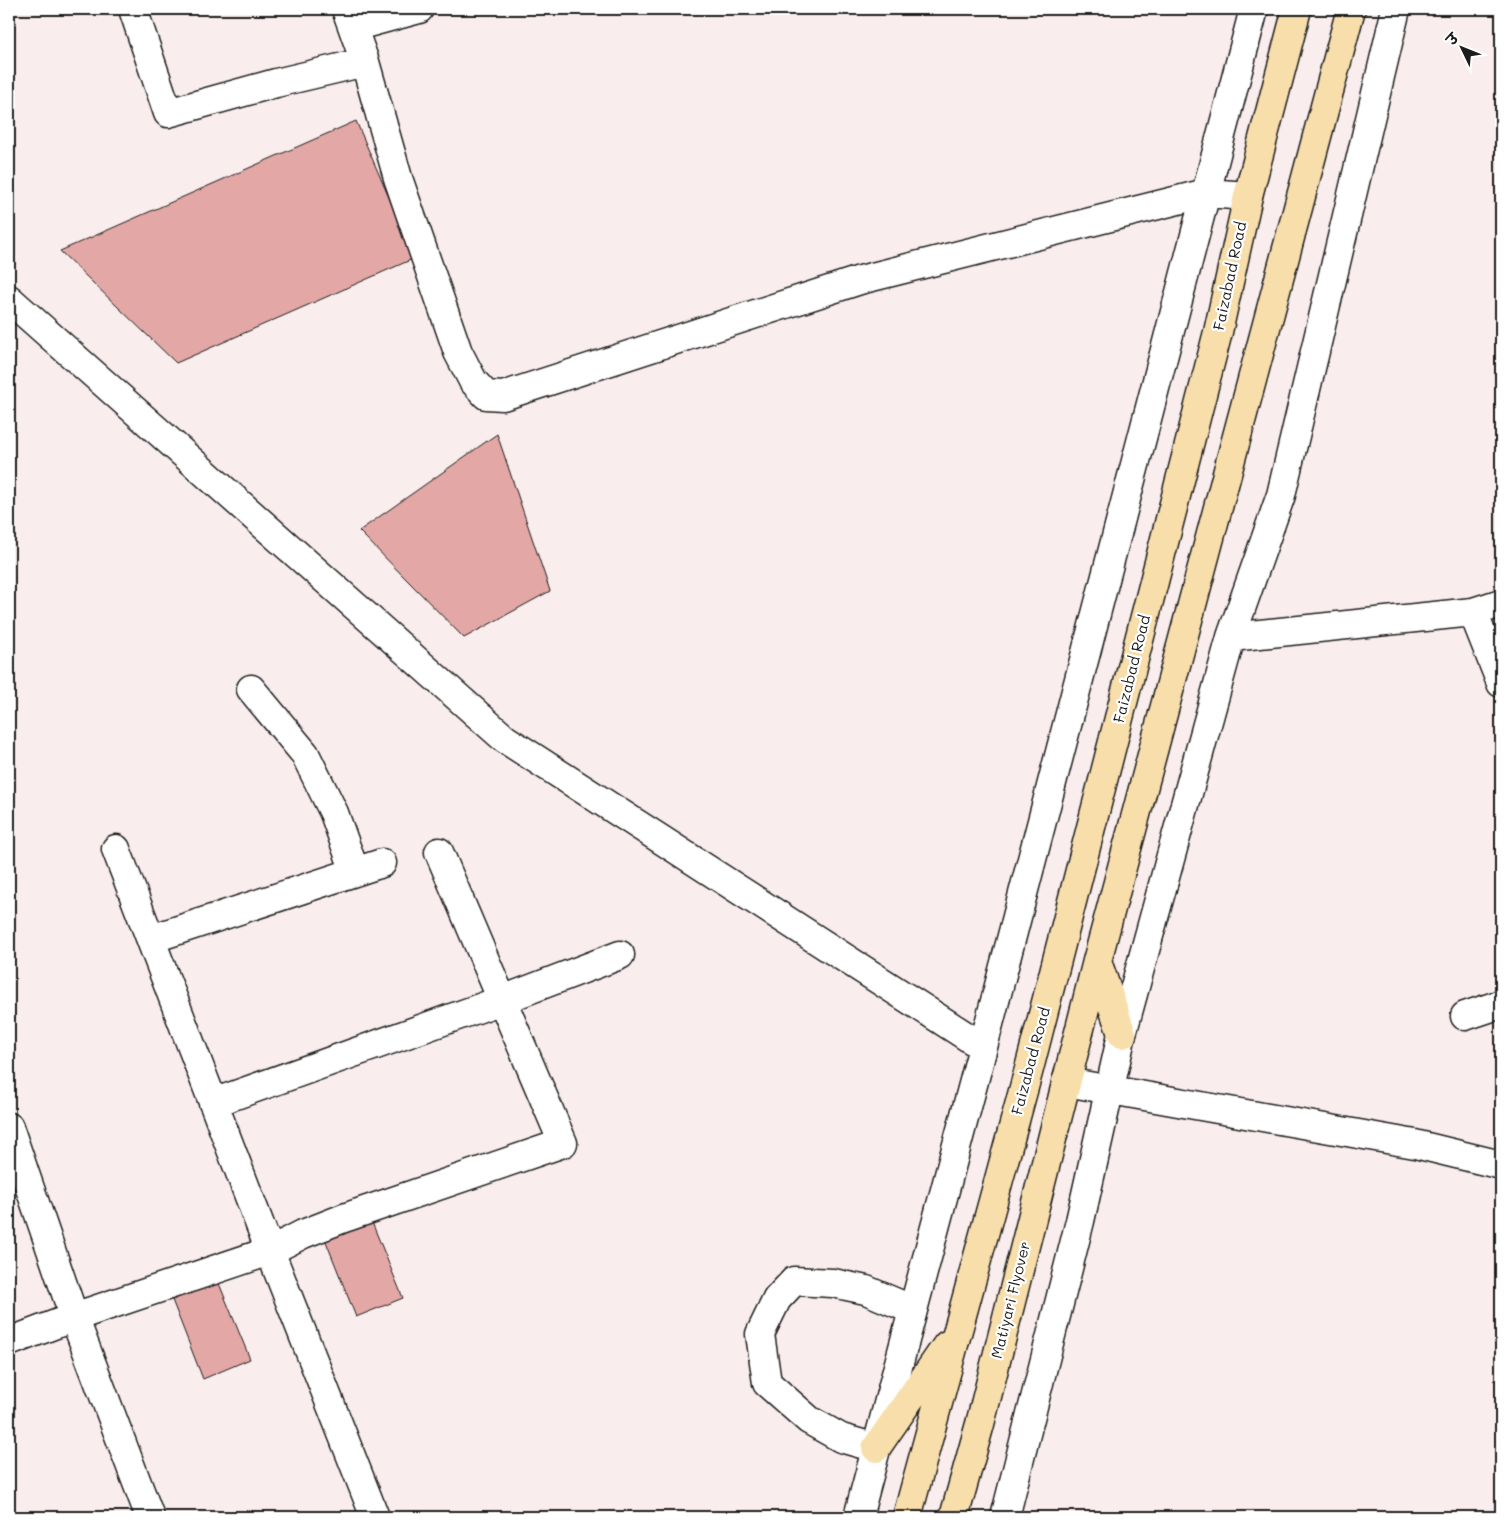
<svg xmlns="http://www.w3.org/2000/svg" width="1510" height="1526" font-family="Mali,'Playpen Sans Deva',sans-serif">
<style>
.building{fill:#e3a8a6;stroke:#1c1c1c}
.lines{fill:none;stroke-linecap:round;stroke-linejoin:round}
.minor-casing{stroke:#1c1c1c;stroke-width:31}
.highway-casing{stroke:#1c1c1c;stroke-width:31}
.minor{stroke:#fff;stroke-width:28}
.highway{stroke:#f8deab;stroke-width:28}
.labels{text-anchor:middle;stroke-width:4.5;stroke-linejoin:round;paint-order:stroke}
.street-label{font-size:15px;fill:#1c1c1c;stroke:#fff}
</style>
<rect width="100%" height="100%" fill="#f9eeed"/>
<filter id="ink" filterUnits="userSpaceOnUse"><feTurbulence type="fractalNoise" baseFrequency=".02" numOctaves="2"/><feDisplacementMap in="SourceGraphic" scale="10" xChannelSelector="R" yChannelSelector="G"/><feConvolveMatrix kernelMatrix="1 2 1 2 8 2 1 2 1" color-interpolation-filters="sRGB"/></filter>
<g filter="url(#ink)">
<path class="building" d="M356,121L415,258L176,363L60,251Z
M497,434L550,591L464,638L359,531Z
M371,1220L403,1298L356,1317L325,1239Z
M218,1281L250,1359L203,1379L172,1300Z"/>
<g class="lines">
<g class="minor-casing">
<path id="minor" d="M133,9L168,113L276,83L365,62
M346,9L365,62L398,178L458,352L473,381L486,395L503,396L860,280L1206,193L1248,196
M353,27L419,9
M9,299L505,739L983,1047
M1473,612L1501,683
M1231,637L1473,612L1501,603
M251,689L305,754L334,813L355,872
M151,939L382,863
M1465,1016L1501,1004
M1066,1082L1415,1144L1501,1165
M213,1103L502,1000L620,955
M9,1127L74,1317L270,1251L116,849
M9,1342L74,1317L150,1517
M876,1448L841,1438L809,1420L767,1383L760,1334L777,1299L794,1281L833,1283L866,1290L913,1310
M375,1517L270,1251L303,1234L344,1218L563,1143L439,852
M858,1517L983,1047L1254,9
M1005,1517L1080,1221L1122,1034L1231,637L1281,495L1396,9"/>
</g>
<g class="highway-casing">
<path id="highway" d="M1097,961L1122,1034
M876,1448L947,1345
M907,1517L1029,1069L1218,332L1248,196L1297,9
M954,1517L980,1424L1097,961L1351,9"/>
</g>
<use href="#minor" class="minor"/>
<use href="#highway" class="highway"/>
</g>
</g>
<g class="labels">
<g class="street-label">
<text transform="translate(1230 276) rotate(-78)" y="5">Faizabad Road</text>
<text transform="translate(1132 669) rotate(-76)" y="5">Faizabad Road</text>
<text transform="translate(1031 1061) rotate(-75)" y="5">Faizabad Road</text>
<text transform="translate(1011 1300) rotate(-76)" y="5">Matiyari Flyover</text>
</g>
</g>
<rect width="1510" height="1526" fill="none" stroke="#fff" stroke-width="30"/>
<rect x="15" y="15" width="1480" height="1496" fill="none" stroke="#1c1c1c" stroke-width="2" filter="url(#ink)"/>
<g transform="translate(1462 48) rotate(313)" stroke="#ffffff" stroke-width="4" paint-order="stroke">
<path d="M0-4L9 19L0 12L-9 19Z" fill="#1c1c1c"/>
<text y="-8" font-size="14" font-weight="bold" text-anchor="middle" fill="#1c1c1c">उ</text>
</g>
</svg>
